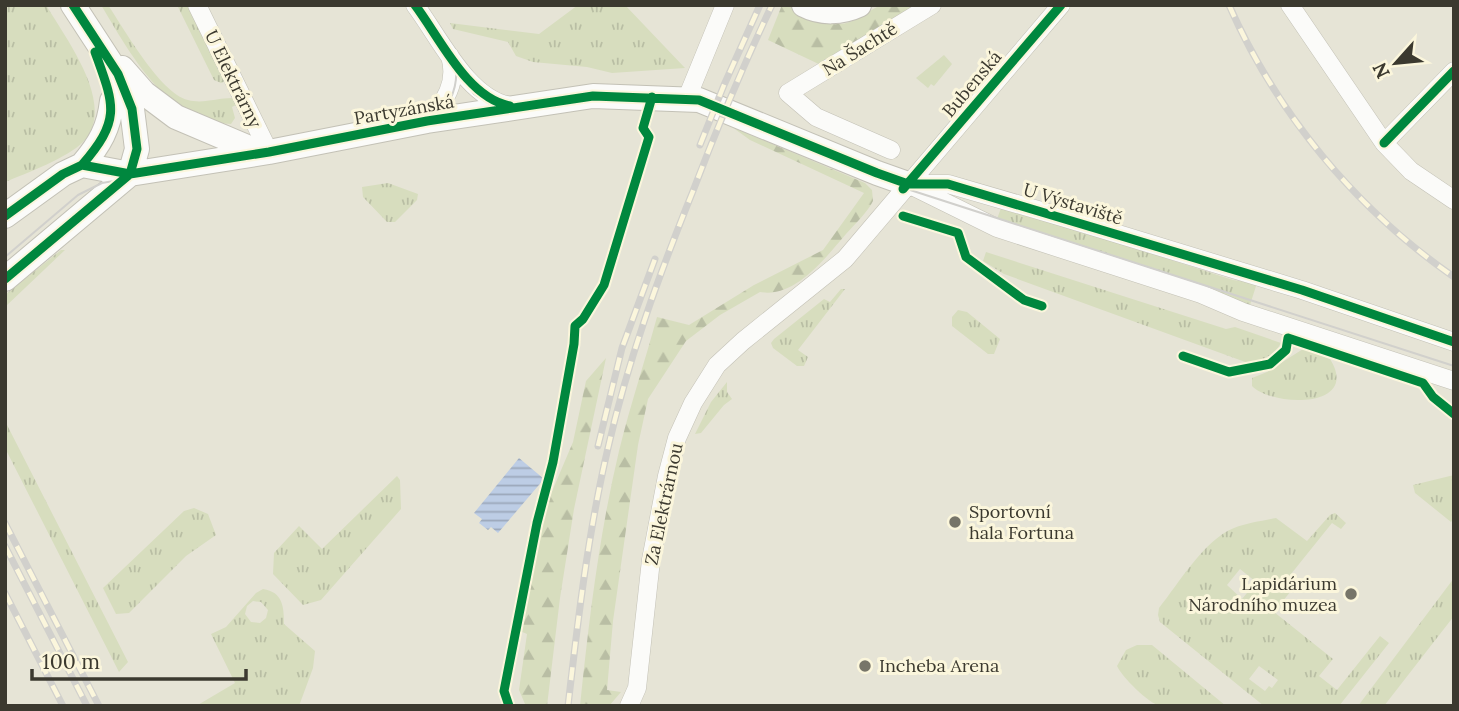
<svg xmlns="http://www.w3.org/2000/svg" width="1459" height="711" font-family="Lora,serif">
<style>
.grass{fill:url(#grass-tufts);fill-rule:evenodd}
.forest{fill:url(#forest-firs)}
.garden{fill:#d7ddbe}
.water{fill:url(#water-rules)}
.lines{fill:none;stroke-linecap:round;stroke-linejoin:round}
.street-casing{stroke:#c3c1b6;stroke-width:19}
.secondary-casing{stroke:#c3c1b6;stroke-width:26}
.street{stroke:#fbfbf9;stroke-width:18}
.secondary{stroke:#fbfbf9;stroke-width:24}
.tram{stroke:#d1d0cc;stroke-width:2}
.rail-casing{stroke:#d1d0cc;stroke-width:7}
.rail{stroke:#fbf6dc;stroke-width:4.5;stroke-dasharray:13;stroke-linecap:butt}
.cycleway-casing{stroke:#fbf6dc;stroke-width:13}
.cycleway{stroke:#00873e;stroke-width:9}
.poi-dot{fill:#777569;stroke:#fbf6dc;stroke-width:2.5}
.labels{text-anchor:middle;stroke-width:6;stroke-linejoin:round;paint-order:stroke}
.street-label{font-size:18px;fill:#3b392f;stroke:#fbf6dc}
.poi-label{font-size:18px;fill:#3b392f;stroke:#fbf6dc;text-anchor:start}
</style>
<defs>
<pattern id="grass-tufts" width="24" height="20" patternUnits="userSpaceOnUse" patternTransform="scale(1.75)"><rect width="24" height="20" fill="#d7ddbe"/><path d="M3 7l-1-3M5 7V3M7 7l1-3M15 17l-1-3M17 17v-4M19 17l1-3" fill="none" stroke="#b9bea4"/></pattern>
<pattern id="forest-firs" width="22" height="20" patternUnits="userSpaceOnUse" patternTransform="scale(1.75)"><rect width="22" height="20" fill="#d7ddbe"/><path d="M5 1l3.5 6h-7zM16 11l3.5 6h-7z" fill="#b9bea4"/></pattern>
<pattern id="water-rules" width="6" height="5" patternUnits="userSpaceOnUse" patternTransform="scale(1.75)"><rect width="6" height="5" fill="#bdcde5"/><path d="M0 2.5h6" fill="none" stroke="#9ba7ba"/></pattern>
</defs>
<rect width="100%" height="100%" fill="#e6e4d6"/>
<path class="grass" d="M5,5H46C66,39 118,106 83,142C69,157 25,174 5,182Z
M101,5H108C125,30 160,93 188,100C203,104 217,98 232,98L238,104L232,107L235,118L231,124C166,122 130,53 101,5Z
M177,5H188L226,81L221,83L214,80Z
M578,5H625L685,68L612,73L587,67L533,62L516,56L508,42L453,29L450,23L539,34Z
M388,183L418,194L417,200L395,222H387L363,197L362,187Z
M1007,207L1233,280L1257,283L1249,308L997,219L1001,208Z
M61,250H65L5,307V295Z
M986,252L1226,329L1235,327L1281,343C1274,356 1262,360 1248,363L1004,274L983,261Z
M841,289H845L798,350L808,357L804,366H797L773,348L771,343L774,339L824,299L830,302Z
M958,310L967,312L1000,339L994,354H988L952,326V317Z
M1303,349L1330,359C1361,408 1274,408 1252,386V378L1267,372Z
M727,382V392L732,399L724,405L701,433L695,434L711,402Z
M5,421L128,662L119,672L5,448Z
M1454,475V518L1451,522L1415,493L1413,485Z
M397,476L400,480L401,509L321,600L303,605L273,574L274,553L299,526L322,549Z
M194,508L208,514L216,535L186,556L129,613L116,614L103,588L184,511Z
M1335,513L1346,523L1341,529L1332,523L1287,579L1295,586L1274,612L1333,659L1319,676L1337,690L1380,636L1389,643L1339,706H1264L1160,622L1158,615L1159,608C1179,583 1204,540 1234,528C1247,523 1262,521 1276,518L1307,541L1330,515ZM1240,569L1256,582L1242,599L1227,585ZM1259,666L1278,680L1272,688L1269,686L1265,691L1249,679Z
M1454,578V616L1384,706H1358Z
M263,589C283,592 284,607 284,624L315,651L313,668L299,706H196L235,683L211,634L226,627L256,593ZM253,601L261,602L268,610L266,618L260,623L251,622L245,614L247,606Z
M1137,645H1152L1226,706C1207,706 1179,709 1160,706C1148,703 1122,677 1117,666L1126,650Z"/>
<path class="forest" d="M782,5C805,5 815,26 839,24C854,24 866,12 879,6C891,2 911,5 924,5L825,67L768,40Z
M732,127L865,183L872,190L873,201C867,213 855,224 846,234C827,256 795,299 760,292L720,315L686,341L648,399L638,445L613,621L607,690L621,692L609,706H580C589,620 599,535 619,451C630,406 645,361 657,317L689,325L754,285L823,250L864,193L750,140Z
M606,358L574,509L560,598L547,706L525,704L519,690L527,634L520,631L542,515L573,442L586,381Z"/>
<path class="garden" d="M944,55L952,64L934,86L931,84L928,88L916,78Z"/>
<path class="water" d="M519,458L544,479L498,533L491,527L488,530L479,523L482,519L474,513Z"/>
<g class="lines">
<g class="street-casing">
<path id="street" d="M197,5L269,152
M415,5C440,38 467,98 510,106
M1290,5L1384,143L1411,171L1454,200
M687,98L725,5
M427,121C445,102 458,83 450,56
M1384,143L1454,71
M891,150L816,117L788,93L932,5
M908,184L997,228L1201,294L1243,312L1454,381
M911,184H948L1062,217L1302,290L1454,342
M629,706L637,688L651,560L667,476L677,438L693,403L717,365L743,341L845,259L1061,5"/>
</g>
<g class="secondary-casing">
<path id="secondary" d="M804,5C821,14 842,13 859,5
M122,68L144,93L176,117L261,153
M82,165C100,144 109,128 112,101
M5,216L63,174L82,165L130,174L269,152L427,121L593,96L699,100L877,173L908,184
M5,279L130,174L137,149L132,109L118,74L73,5"/>
</g>
<use href="#street" class="street"/>
<use href="#secondary" class="secondary"/>
<path class="tram" d="M411,5L474,94L491,105L507,109
M427,123C448,113 458,89 456,67
M5,257L78,195L102,183L334,144L444,121L572,101H686L734,116L904,188L1454,366"/>
<g class="rail-casing">
<path id="rail" d="M1229,5C1277,114 1356,209 1454,277
M700,145L724,85L760,5
M598,446L622,348L655,259
M5,523L99,706
M5,546L87,706
M5,593L63,706
M568,706C578,619 588,533 608,448C628,360 659,275 693,191C717,128 743,66 772,5"/>
</g>
<use href="#rail" class="rail"/>
<g class="cycleway-casing">
<path id="cycleway" d="M415,5C440,38 467,98 510,106
M1384,143L1454,71
M82,165C122,119 114,105 95,52
M903,189L1061,5
M5,216L63,174L82,165L130,174L269,152L427,121L593,96L699,100L877,173L908,184H948L1302,290L1454,342
M903,216L958,233L966,257L1024,300L1042,306
M5,279L130,174L137,149L132,109L118,74L73,5
M1183,356L1229,372L1270,364L1286,350L1288,338L1423,383L1433,397L1454,414
M509,706L504,691L537,523L553,462L574,344L575,326L583,319L604,285L649,137L643,128L652,97"/>
</g>
<use href="#cycleway" class="cycleway"/>
</g>
<g class="poi-dot">
<circle cx="955" cy="522" r="7"/>
<circle cx="1351" cy="594" r="7"/>
<circle cx="865" cy="666" r="7"/>
</g>
<g class="labels">
<g class="street-label">
<text transform="translate(860 49) rotate(-32)" y="6">Na Šachtě</text>
<text transform="translate(233 79) rotate(64)" y="6">U Elektrárny</text>
<text transform="translate(972 84) rotate(-50)" y="6">Bubenská</text>
<text transform="translate(404 110) rotate(-10)" y="6">Partyzánská</text>
<text transform="translate(1073 204) rotate(17)" y="6">U Výstaviště</text>
<text transform="translate(664 504) rotate(-78)" y="6">Za Elektrárnou</text>
</g>
<g class="poi-label">
<text x="969" y="518">Sportovní<tspan x="969" dy="21">hala Fortuna</tspan></text>
<text x="1337" y="590" text-anchor="end">Lapidárium<tspan x="1337" dy="21">Národního muzea</tspan></text>
<text x="879" y="672">Incheba Arena</text>
</g>
</g>
<rect width="1459" height="711" fill="none" stroke="#3b392f" stroke-width="14"/>
<g transform="translate(1396 63) rotate(243)" stroke="#fbf6dc" stroke-width="5" paint-order="stroke">
<path d="M0-5L12 26L0 18L-12 26Z" fill="#3b392f"/>
<text y="-10" font-size="19" font-weight="bold" text-anchor="middle" fill="#3b392f">N</text>
</g>
<path d="M32 669v10h214v-10" fill="none" stroke="#3b392f" stroke-width="3.5"/>
<text x="42" y="669" font-size="21" fill="#3b392f" stroke="#fbf6dc" stroke-width="5" paint-order="stroke">100 m</text>
</svg>
